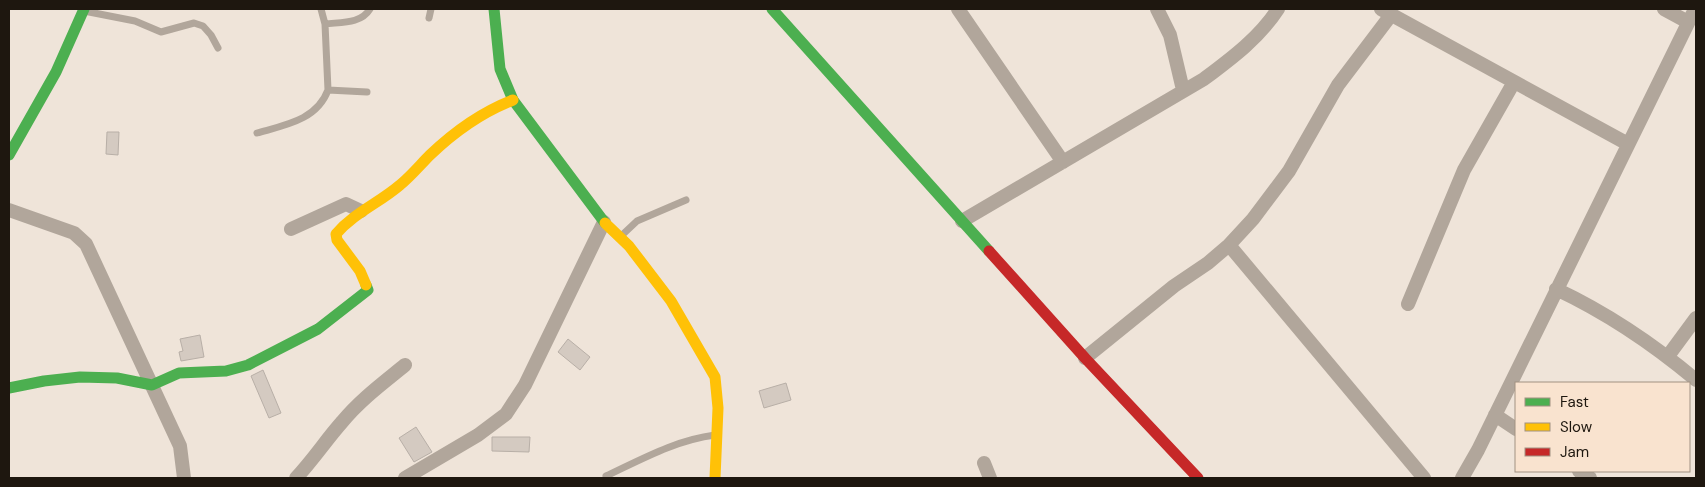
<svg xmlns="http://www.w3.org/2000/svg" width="1705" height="487" font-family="'DM Sans',sans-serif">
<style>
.building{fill:#d4cac1;stroke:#b8afa7}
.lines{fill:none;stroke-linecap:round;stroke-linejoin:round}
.lane{stroke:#b1a69b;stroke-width:7}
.street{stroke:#b1a69b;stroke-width:14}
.fast{stroke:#4caf50;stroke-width:11}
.slow{stroke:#ffc107;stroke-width:11}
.jam{stroke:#c62828;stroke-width:11}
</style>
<rect width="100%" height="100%" fill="#efe4d9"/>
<path class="building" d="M107,132H119L118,155L106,154Z
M200,335L204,357L181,361L179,352L183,351L180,339Z
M568,339L590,357L580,370L558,352Z
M263,370L281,413L269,418L251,376Z
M786,383L791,400L764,408L759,391Z
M416,427L432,452L414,462L399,438Z
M492,437H530L529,452L492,451Z"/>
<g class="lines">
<path class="lane" d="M321,9L325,24L328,90L367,92
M84,11L135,21L161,32L194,23L203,26L211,35L218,48
M429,18L431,9
M325,24C341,22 361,24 370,9
M257,133C285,125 317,120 328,90
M620,237L637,221L686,200
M606,476C642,459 676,440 715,435"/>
<path class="street" d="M958,9L1063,162
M1157,9L1170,35L1183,90
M1381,9L1628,144
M1664,9L1688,22
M9,210L74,233L86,244L180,446L184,478
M962,221L1204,79C1232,58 1259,38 1278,9
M291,229L346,204L361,211
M1229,245L1424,478
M1556,289C1607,313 1653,344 1696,380
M1408,304L1464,170L1514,82
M1668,356L1696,318
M1085,358L1174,286L1208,263L1229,245L1253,219L1289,171L1338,85L1391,15
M1495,415L1516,429
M984,463L990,478
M1579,471L1590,478
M296,478C313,460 326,440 342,422C360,400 383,383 405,365
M405,478L478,435L506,414L525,385L604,222
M1462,478L1478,450L1695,9"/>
<path class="fast" d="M494,9L500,69L513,100L605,223
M772,9L989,251
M9,155L56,72L84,9
M9,388L44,381L80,377L117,378L152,385L179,373L226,371L248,365L318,329L368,290L366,285"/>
<path class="slow" d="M605,223L629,246L671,301L715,377L718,408L715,478
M366,285L360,271L337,240L336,234C354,213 379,203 400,185C411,176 420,165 430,155C454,132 482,112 513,100"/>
<path class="jam" d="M989,251L1085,358L1198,478"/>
</g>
<rect width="1705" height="487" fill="none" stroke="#1e170f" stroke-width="20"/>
<rect x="1515" y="382" width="175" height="90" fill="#f9e3cf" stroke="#a19182"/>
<rect x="1525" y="398" width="25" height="8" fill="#4caf50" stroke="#a19182"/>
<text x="1560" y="407" font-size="15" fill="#1e170f">Fast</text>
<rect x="1525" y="423" width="25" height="8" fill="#ffc107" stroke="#a19182"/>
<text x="1560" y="432" font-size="15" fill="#1e170f">Slow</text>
<rect x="1525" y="448" width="25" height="8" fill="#c62828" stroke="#a19182"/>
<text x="1560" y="457" font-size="15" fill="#1e170f">Jam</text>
</svg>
